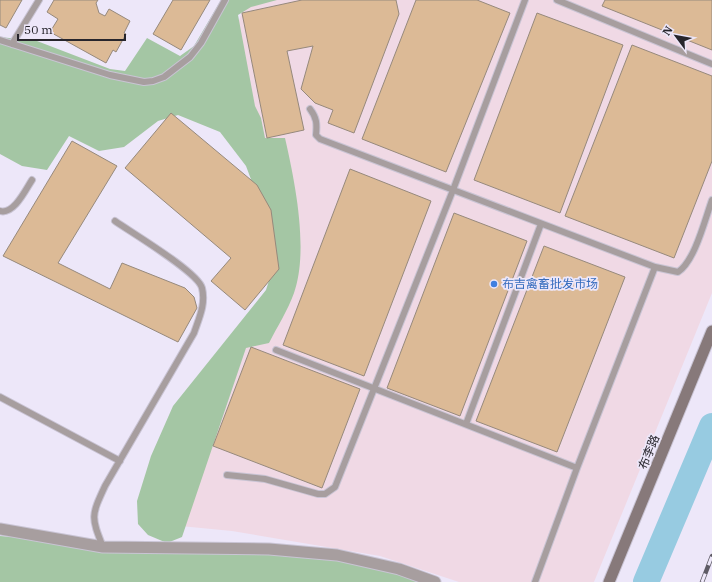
<svg xmlns="http://www.w3.org/2000/svg" width="712" height="582" font-family="'IBM Plex Serif','Noto Sans SC',serif">
<style>
.commercial{fill:#f0d9e5}
.green{fill:#a4c6a4}
.lines{fill:none;stroke-linecap:round;stroke-linejoin:round}
.river{stroke:#97cbe1;stroke-width:26}
.building{fill:#dcba96;stroke:#96897c}
.service-casing{stroke:#c9c4d4;stroke-width:8}
.minor-casing{stroke:#c9c4d4;stroke-width:13}
.secondary-casing{stroke:#c9c4d4;stroke-width:13}
.service{stroke:#a79e9f;stroke-width:6}
.minor{stroke:#a79e9f;stroke-width:11}
.secondary{stroke:#87797a;stroke-width:11}
.rail-casing{stroke:#5e5b65;stroke-width:4.5}
.rail{stroke:#ede7f9;stroke-width:3;stroke-dasharray:9;stroke-linecap:butt}
.shop-dot{fill:#3f7fe0;stroke:#ede7f9;stroke-width:1.5}
.labels{text-anchor:middle;stroke-width:3.5;stroke-linejoin:round;paint-order:stroke}
.shop-label{font-size:12px;fill:#366cbe;stroke:#ede7f9;text-anchor:start}
.street-label{font-size:12px;fill:#27252c;stroke:#ede7f9}
</style>
<rect width="100%" height="100%" fill="#ede7f9"/>
<path class="commercial" d="M246,0H712V293L594,582H459L380,556L232,531L170,525L214,399L281,274L221,74Z"/>
<path class="green" d="M221,0H277L251,7L238,15L255,106L261,118L265,138H285C295,182 309,250 294,293C288,310 277,327 269,343L246,348L182,537L167,543L148,535L138,524L137,501L151,456L173,406L266,290L275,262L264,214L246,166L220,132L178,115L158,121L124,147L99,151L69,136L47,170L22,166L0,154V37L37,41L110,69L125,71L147,38L180,56L194,46Z
M0,536L232,554H283L334,560L434,582H0Z"/>
<g class="lines">
<path class="river" d="M646,582L712,426"/>
</g>
<path class="building" d="M0,0H22L6,28L0,25Z
M54,0H98L96,3L99,13L105,16L109,9L130,21L124,33L126,34L116,52L113,50L106,63L50,32L58,19L47,12Z
M173,0H210L181,50L153,34Z
M302,0H396L399,14L354,133L328,123L333,110L315,103L301,89L313,46L287,51L304,130L267,138L242,13Z
M416,0H477L510,13L446,172L362,139Z
M605,0H712V50L602,6Z
M537,13L623,45L560,213L474,180Z
M632,45L712,76V161L674,258L565,216Z
M171,113L257,185L271,210L279,269L245,310L211,281L231,258L125,168Z
M72,141L117,166L58,263L110,289L122,263L185,288L194,297L197,308L178,342L3,256Z
M350,169L431,201L364,376L283,345Z
M454,213L527,241L460,416L387,388Z
M544,246L625,277L557,452L476,421Z
M251,347L360,389L322,488L213,446Z"/>
<g class="lines">
<g class="service-casing">
<path id="service" d="M557,0L712,64
M0,40L110,75L144,82L153,81L164,77L190,57L201,43L225,0
M12,44L39,0
M310,109C317,118 317,124 316,135L320,139L655,267
M0,211C14,215 26,189 32,180
M276,350L577,468
M0,397L120,461
M466,424L541,224
M227,475L265,479L318,494H325L335,487L453,190L525,0
M103,547C91,517 91,516 105,486L194,333C199,318 206,304 202,288C198,272 132,233 115,221
M535,582L577,468L655,267L678,272C695,261 705,219 712,200"/>
</g>
<g class="minor-casing">
<path id="minor" d="M0,529L103,547L269,549L337,555L399,569L435,582"/>
</g>
<g class="secondary-casing">
<path id="secondary" d="M609,582L712,331"/>
</g>
<use href="#service" class="service"/>
<use href="#minor" class="minor"/>
<use href="#secondary" class="secondary"/>
<g class="rail-casing">
<path id="rail" d="M702,582L712,556"/>
</g>
<use href="#rail" class="rail"/>
</g>
<circle class="shop-dot" cx="494" cy="284" r="4"/>
<g class="labels">
<g class="shop-label">
<text x="502" y="288">布吉禽畜批发市场</text>
</g>
<g class="street-label">
<text transform="translate(649 452) rotate(-68)" y="4">布李路</text>
</g>
</g>
<g transform="translate(676 36) rotate(302)" stroke="#ede7f9" stroke-width="3" paint-order="stroke">
<path d="M0-3L7 15L0 10L-7 15Z" fill="#27252c"/>
<text y="-6" font-size="11" font-weight="bold" text-anchor="middle" fill="#27252c">N</text>
</g>
<path d="M18 34v6h107v-6" fill="none" stroke="#27252c" stroke-width="2"/>
<text x="24" y="34" font-size="12" fill="#27252c" stroke="#ede7f9" stroke-width="3" paint-order="stroke">50 m</text>
</svg>
